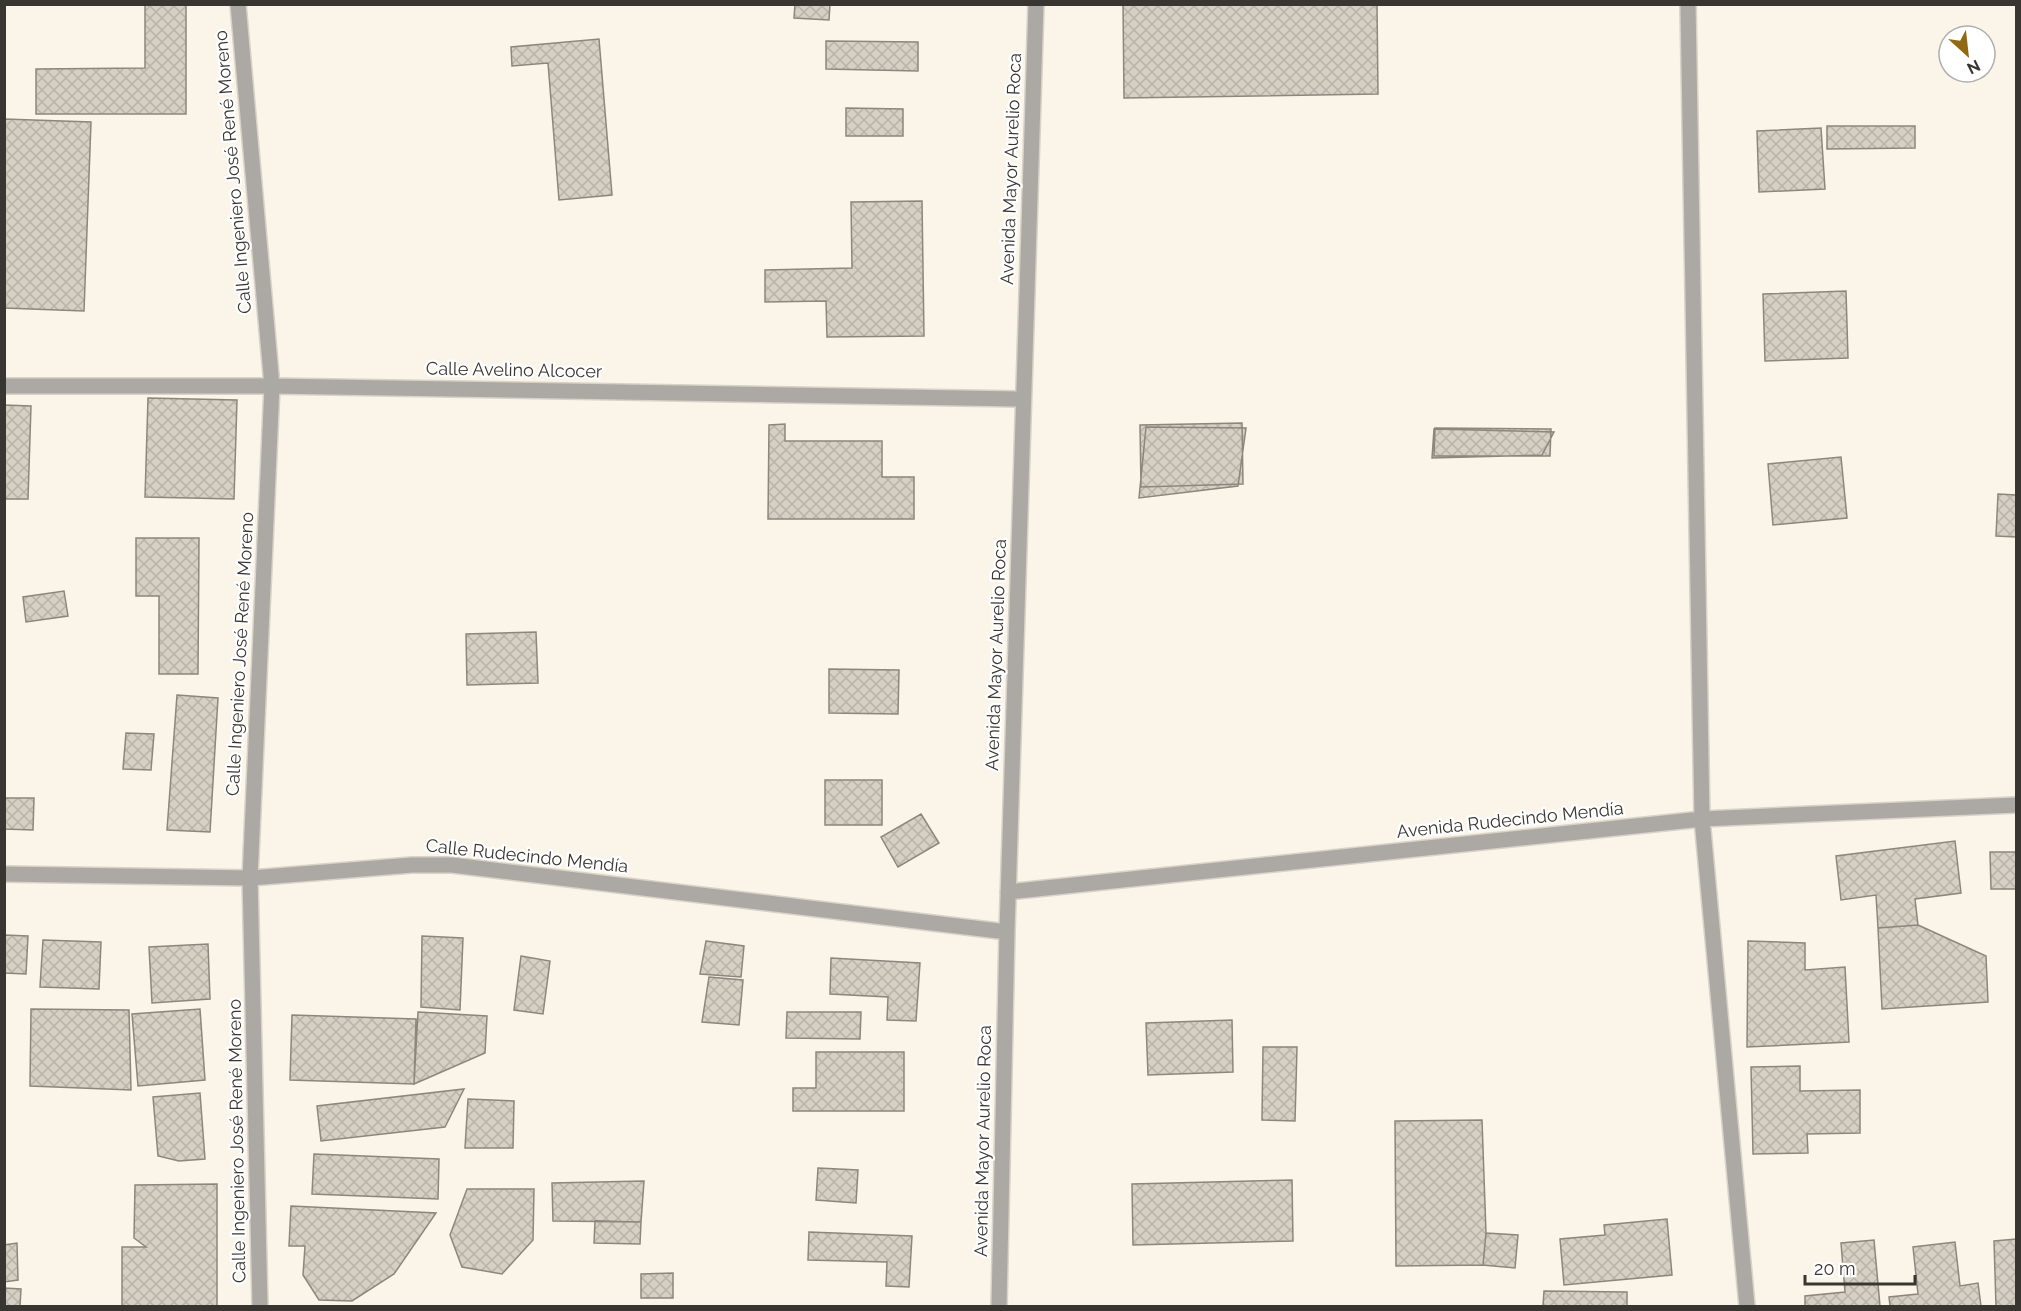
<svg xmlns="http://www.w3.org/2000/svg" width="2021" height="1311" font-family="Raleway,sans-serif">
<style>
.building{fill:url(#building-cross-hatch);stroke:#8c867d;stroke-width:1.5}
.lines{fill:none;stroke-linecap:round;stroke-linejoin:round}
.minor-casing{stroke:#d8d2c8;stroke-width:18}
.minor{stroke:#aca9a4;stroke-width:15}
.labels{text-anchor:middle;stroke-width:4.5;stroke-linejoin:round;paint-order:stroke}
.street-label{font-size:18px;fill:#393632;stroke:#fff}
</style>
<defs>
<pattern id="building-cross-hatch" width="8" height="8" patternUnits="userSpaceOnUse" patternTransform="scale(1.5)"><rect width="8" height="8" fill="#d5cfc4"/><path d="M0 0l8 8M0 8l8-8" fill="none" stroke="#b8b2a9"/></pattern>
</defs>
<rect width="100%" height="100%" fill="#fbf4e9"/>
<path class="building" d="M145,4H186V114H36V69L145,68Z
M795,4H830L829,20L794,18Z
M1123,4H1377L1378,94L1124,98Z
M599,39L612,195L559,200L548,63L512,66L511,47Z
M826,41L918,42V71L826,69Z
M846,108L903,109V136H846Z
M4,119L91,122L84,311L4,308Z
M1827,126H1915V148L1827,149Z
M1821,128L1825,189L1759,192L1757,131Z
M922,201L924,336L827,337L826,301L765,302V270L852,268L851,202Z
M1846,291L1848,358L1765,361L1763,294Z
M148,398L237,400L234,499L145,497Z
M4,405L31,406L28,499H4Z
M1242,423L1243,484L1141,487L1140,425Z
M785,424V441H882V477H914V519H768L769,425Z
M1146,427L1246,428L1238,486L1139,498Z
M1435,428L1551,429L1550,456H1434Z
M1434,429L1554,432L1542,455L1432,458Z
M1841,457L1847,518L1773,525L1768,464Z
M1998,494L2016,495V537L1996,536Z
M136,538H199L198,674H159V596H136Z
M64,591L68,616L26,622L23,597Z
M536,632L538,683L467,685L466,634Z
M829,669L899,670L898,714L829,713Z
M177,695L218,698L210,832L167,830Z
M126,733L154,734L151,770L123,769Z
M825,780H882V825H825Z
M4,798H34L33,830L4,829Z
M921,814L939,843L898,867L881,837Z
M1955,841L1961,893L1915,899L1918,925L1878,928L1876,895L1841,900L1836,856Z
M1990,852H2016V889H1991Z
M1918,925L1986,956L1988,1002L1882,1009L1878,928Z
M4,935L28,936L26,974L4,973Z
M422,936L463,938L460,1010L421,1007Z
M43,940L101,942L99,989L40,987Z
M706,941L744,946L741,977L700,974Z
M1748,941L1805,943V970L1845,967L1849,1042L1747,1047Z
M208,944L210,999L152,1003L149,947Z
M521,956L550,961L543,1014L514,1010Z
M831,958L920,963L916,1021L887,1020L888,997L830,994Z
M709,977L743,980L739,1025L702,1022Z
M31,1009L129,1010L131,1090L30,1086Z
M200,1009L205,1080L138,1086L132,1014Z
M418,1012L487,1016L485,1053L414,1084Z
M787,1012H861L860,1039L786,1038Z
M292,1015L416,1019L414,1084L290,1080Z
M1232,1020L1233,1072L1148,1075L1146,1023Z
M1263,1047H1297L1295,1121L1262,1120Z
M816,1052H904V1111H793V1088H816Z
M1800,1066V1091L1860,1090V1133L1807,1134L1808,1153L1753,1154L1751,1067Z
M464,1089L445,1127L321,1141L317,1106Z
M200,1093L205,1159L179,1161L158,1156L153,1097Z
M468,1099L514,1101L513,1148H465Z
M1482,1120L1486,1233L1483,1265L1396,1266L1395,1121Z
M314,1154L439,1159L438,1199L312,1194Z
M818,1168L858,1170L856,1203L816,1200Z
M1292,1180L1293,1241L1133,1245L1132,1184Z
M644,1181L641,1222L553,1221L552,1183Z
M217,1184V1306H122V1247H146L134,1238L135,1185Z
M467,1189H534L533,1240L502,1274L462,1267L450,1235Z
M291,1206L436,1213L394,1274L352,1301L319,1300L303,1275L305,1246H289Z
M1667,1219L1672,1275L1564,1285L1560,1239L1605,1235L1604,1225Z
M595,1221L641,1222L640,1244L594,1243Z
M809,1232L912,1236L909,1287L886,1286L887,1262L808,1260Z
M1486,1233L1518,1235L1515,1268L1483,1265Z
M2016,1239V1306H1996L1994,1241Z
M1874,1240L1880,1306H1805V1296L1845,1292L1841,1243Z
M1955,1242L1960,1286L1978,1283L1981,1306H1890L1889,1297L1918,1294L1913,1247Z
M17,1243L18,1280L4,1282V1245Z
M673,1273V1298H641V1274Z
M4,1288L21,1289L20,1306H4Z
M1544,1291L1627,1292V1306H1543Z"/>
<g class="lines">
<g class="minor-casing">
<path id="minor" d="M238,4L272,386L250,878L260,1306
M1688,4L1702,819L1747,1306
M4,386H272L1023,399
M4,874L250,878L412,865H452L1007,932
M1008,892L1702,819L2016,805
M999,1306L1007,932L1036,4"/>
</g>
<use href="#minor" class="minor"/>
</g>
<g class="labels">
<g class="street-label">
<text transform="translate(1011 169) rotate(-88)" y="6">Avenida Mayor Aurelio Roca</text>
<text transform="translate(233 172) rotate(-95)" y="6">Calle Ingeniero José René Moreno</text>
<text transform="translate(514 370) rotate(1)" y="6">Calle Avelino Alcocer</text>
<text transform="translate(240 654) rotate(-87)" y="6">Calle Ingeniero José René Moreno</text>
<text transform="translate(996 655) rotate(-88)" y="6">Avenida Mayor Aurelio Roca</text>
<text transform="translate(1510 820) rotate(-6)" y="6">Avenida Rudecindo Mendía</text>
<text transform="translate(527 856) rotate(6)" y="6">Calle Rudecindo Mendía</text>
<text transform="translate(237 1141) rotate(-91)" y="6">Calle Ingeniero José René Moreno</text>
<text transform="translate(983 1141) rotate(-89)" y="6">Avenida Mayor Aurelio Roca</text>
</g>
</g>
<rect width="2021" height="1311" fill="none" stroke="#393632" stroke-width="12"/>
<g transform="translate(1967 54) rotate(153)"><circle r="28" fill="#ffffff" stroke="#b0afad" stroke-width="1.5"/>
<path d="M0-4.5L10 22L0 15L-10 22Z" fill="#926812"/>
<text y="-9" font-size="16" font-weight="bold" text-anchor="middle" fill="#393632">N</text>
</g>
<path d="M1805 1275v9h110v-9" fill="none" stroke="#393632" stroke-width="3"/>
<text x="1814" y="1275" font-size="18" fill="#393632" stroke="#ffffff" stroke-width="4.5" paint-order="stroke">20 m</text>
</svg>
